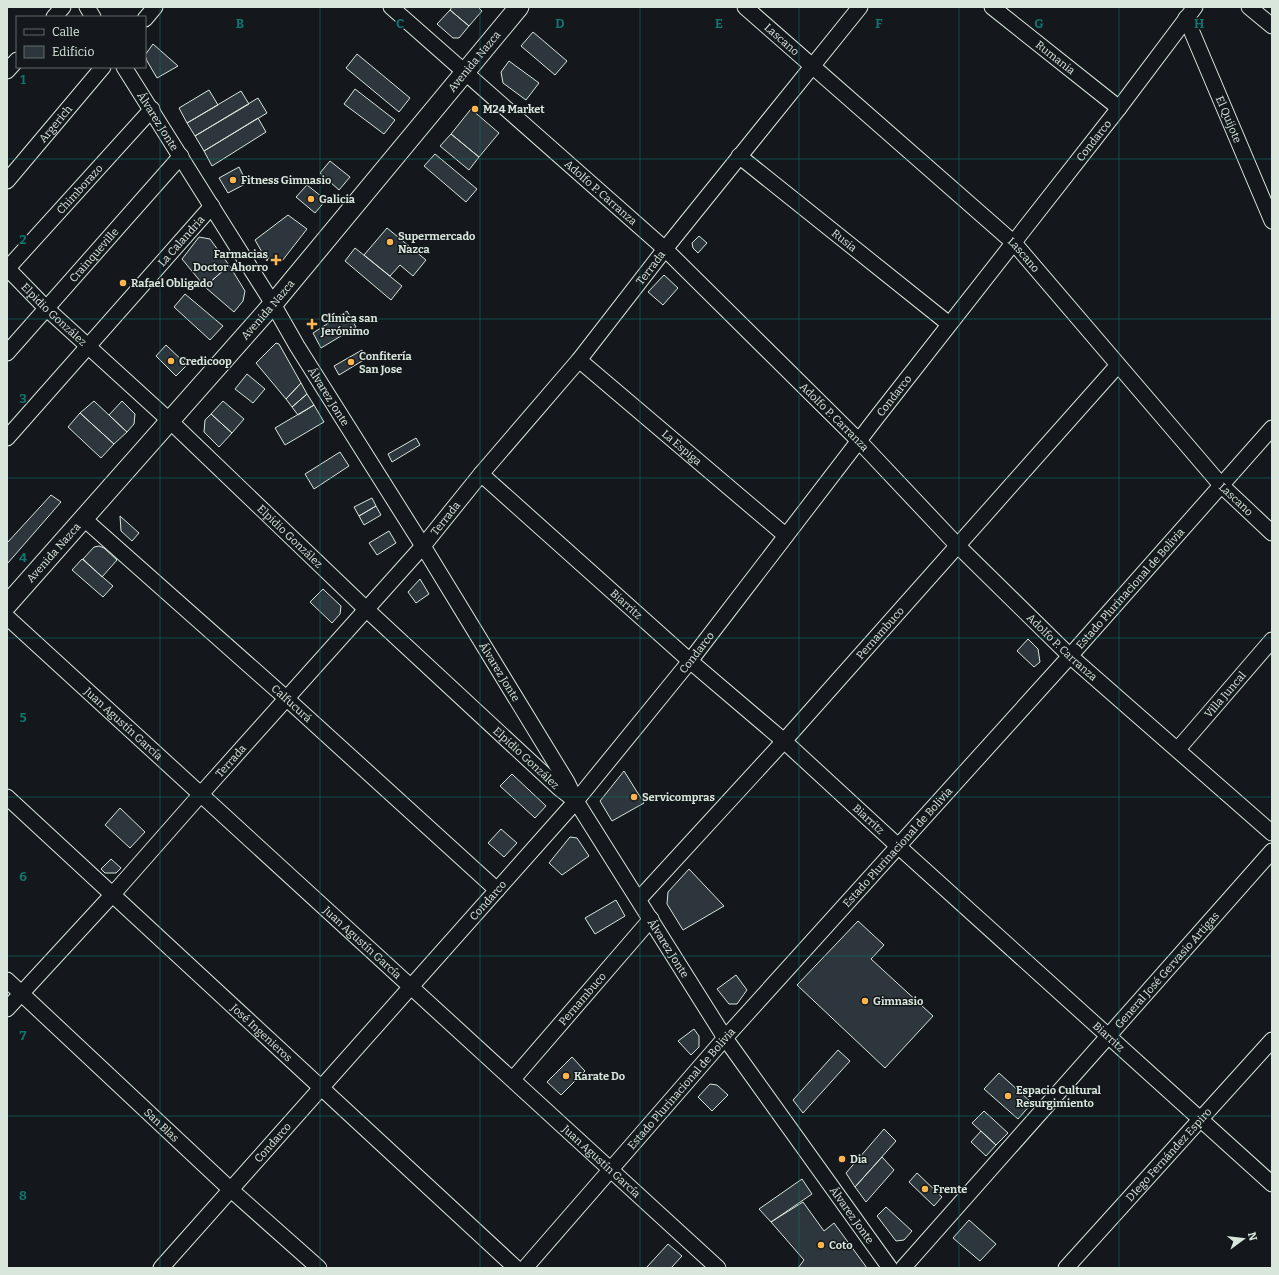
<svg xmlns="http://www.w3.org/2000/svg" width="1279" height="1275" font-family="Bitter,serif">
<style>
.building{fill:#2c363c;stroke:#d8e6dc}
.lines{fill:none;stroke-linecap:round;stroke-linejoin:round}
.minor-casing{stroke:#d8e6dc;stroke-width:17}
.major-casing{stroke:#d8e6dc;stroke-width:21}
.minor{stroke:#14181c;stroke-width:15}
.major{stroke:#14181c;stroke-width:19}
.grid{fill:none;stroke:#0f766e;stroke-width:1;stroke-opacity:0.55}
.poi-dot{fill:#ffb74d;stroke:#14181c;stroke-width:1.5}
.labels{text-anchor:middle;stroke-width:3;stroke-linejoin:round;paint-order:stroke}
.street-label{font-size:11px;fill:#d8e6dc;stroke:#14181c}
.poi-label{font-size:11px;font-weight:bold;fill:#d8e6dc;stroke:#14181c;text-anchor:start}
.grid-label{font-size:13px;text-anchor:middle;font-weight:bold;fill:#0f766e;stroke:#14181c;stroke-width:3;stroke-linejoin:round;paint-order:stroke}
</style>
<rect width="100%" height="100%" fill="#14181c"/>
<path class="building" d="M452,7H478L482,11L469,26L450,10Z
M450,10L469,26L459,38H453L437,24Z
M533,32L567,61L555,75L521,46Z
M153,44L178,66L157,78L147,61L145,55Z
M357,54L410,98L399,112L346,68Z
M509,61L539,83L526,100L503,83L501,72Z
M355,89L395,120L384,134L344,104Z
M209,90L218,105L187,123L179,108Z
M241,91L249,104L195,136L187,123Z
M258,98L267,113L204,151L195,136Z
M471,109L499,133L479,157L451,134Z
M258,118L266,132L212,166L204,151Z
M451,134L479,157L469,170L440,146Z
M435,154L477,189L466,202L424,166Z
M330,161L350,177L339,190L320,173Z
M239,167L247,183L228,193L219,178Z
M307,185L326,200L315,213L296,197Z
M288,215L307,229L282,261L268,258L267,261L255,240Z
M387,228L426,260L413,276L400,265L390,276L364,255Z
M699,236L707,243L698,253L693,248L692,243Z
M199,237L210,239L229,265L205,287L182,259Z
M355,248L402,286L391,300L345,261Z
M229,265L245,291L243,301L234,312L205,287Z
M664,275L678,288L663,305L648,292Z
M185,294L223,326L210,340L174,307Z
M347,311L356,327L321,348L313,333Z
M276,343L279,344L301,383L286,399L256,363Z
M166,345L187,365L176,376L156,356Z
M362,350L367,358L339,375L334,366Z
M247,374L265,389L253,403L235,389Z
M301,383L307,394L292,407L286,399Z
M307,394L314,405L298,415L292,407Z
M94,401L127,432L114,444L80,413Z
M122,401L135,414L134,424L127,432L109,415Z
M223,401L244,419L232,433L211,414Z
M314,405L324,422L285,445L275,428Z
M80,413L114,444L101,458L68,427Z
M211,414L232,433L219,447L204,432L205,420Z
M416,438L420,445L392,462L388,454Z
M340,452L349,466L314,489L305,474Z
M51,495L61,502L7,564V543Z
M372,498L376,506L359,516L354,507Z
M376,506L381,515L364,525L359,516Z
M120,516L139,533L132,541L121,531Z
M389,531L396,543L377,555L369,543Z
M99,546L104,548L117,560L102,577L83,559L94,547Z
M82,559L113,586L103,597L72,570Z
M420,579L429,594L416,603L408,592Z
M323,589L341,606L340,614L332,623L310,602Z
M1028,639L1038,649L1040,662L1034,667L1017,651Z
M624,771L644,803L612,821L600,801Z
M512,774L546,806L535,818L500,786Z
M120,808L145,832L130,848L105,825Z
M501,829L517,843L504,857L488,843Z
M570,837L577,838L589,856L562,875L549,863Z
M111,859L121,868L116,873H105L101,869Z
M689,869L724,906L683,930L667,904L668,892Z
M616,900L625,916L595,934L585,918Z
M858,921L884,945L871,959L933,1016L885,1068L797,985Z
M736,975L747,990L737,1004H729L717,989Z
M694,1029L699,1036V1047L691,1055L678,1041Z
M838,1050L850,1061L803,1113L793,1100Z
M572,1057L585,1071L561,1095L547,1082Z
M999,1073L1032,1103L1018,1119L984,1089Z
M710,1084L717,1085L728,1095L712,1111L698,1097Z
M984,1111L1008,1133L996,1145L972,1123Z
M884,1129L896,1141L855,1187L846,1173Z
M981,1131L996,1145L986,1156L971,1142Z
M882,1157L894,1170L866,1202L855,1187Z
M917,1173L942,1197L934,1206L909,1182Z
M802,1179L812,1194L771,1222L759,1209Z
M803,1202L824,1231L834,1223L867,1268H798L804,1260L771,1222Z
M886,1207L912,1231L904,1240L896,1241L877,1216Z
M969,1220L996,1244L980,1261L953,1238Z
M668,1244L682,1256L671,1268H646Z"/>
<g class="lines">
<g class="minor-casing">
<g id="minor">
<path d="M87,7L93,17"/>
<path id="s1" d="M391,7L665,249L859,441L957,545L1070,656L1272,833"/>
<path id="s2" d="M745,7L1014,243L1221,485L1272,533"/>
<path id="s3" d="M992,7L1119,108"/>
<path d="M1249,7L1272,26"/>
<path d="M54,17L63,7"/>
<path id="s4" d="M1186,18L1272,221"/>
<path d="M145,19L155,7"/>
<path id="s5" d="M124,67L273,304L297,346L423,546L567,782L576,801L725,1038L890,1268"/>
<path d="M7,71L17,60"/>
<path id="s6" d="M739,156L949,324"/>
<path id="s7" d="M7,181L103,67"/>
<path id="s8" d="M7,268L46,308L170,421L366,609L559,788L572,798"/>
<path id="s9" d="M7,269L152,109"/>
<path id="s10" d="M7,353L181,156"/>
<path id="s11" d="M579,360L785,535"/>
<path id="s12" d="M7,438L212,206"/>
<path id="s13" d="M481,474L690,661L784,741L898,846L1272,1184"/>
<path id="s14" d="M83,518L286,698L497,890"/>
<path id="s15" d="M7,617L718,1268"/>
<path id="s16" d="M1178,749L1272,640"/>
<path id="s17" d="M7,797L516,1268"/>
<path id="s18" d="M639,899L784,741L1118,365"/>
<path id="s19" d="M7,980L230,1189L319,1268"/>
<path id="s20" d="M7,1009L113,894L201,794L423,546L481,474L579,360L665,249L860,7"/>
<path id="s21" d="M513,1079L651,919"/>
<path id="s22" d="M161,1268L576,801L690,661L877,417L1119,108L1195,7"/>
<path id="s23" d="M525,1268L725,1038L1070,656L1272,428"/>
<path id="s24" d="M903,1268L1272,851"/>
<path id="s25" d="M1066,1268L1272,1040"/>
</g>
</g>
<g class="major-casing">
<g id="major">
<path id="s26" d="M7,605L273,304L519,7"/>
</g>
</g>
<use href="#minor" class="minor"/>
<use href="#major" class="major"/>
</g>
<path class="grid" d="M160,7V1268M320,7V1268M480,7V1268M640,7V1268M799,7V1268M959,7V1268M1119,7V1268M7,159H1272M7,319H1272M7,478H1272M7,638H1272M7,797H1272M7,956H1272M7,1116H1272"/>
<g class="poi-dot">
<circle cx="475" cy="109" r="4"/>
<circle cx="233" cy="180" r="4"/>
<circle cx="311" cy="199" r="4"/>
<circle cx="390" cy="242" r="4"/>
<path d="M274 254h4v4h4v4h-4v4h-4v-4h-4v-4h4z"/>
<circle cx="123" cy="283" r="4"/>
<path d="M310 318h4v4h4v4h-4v4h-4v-4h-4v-4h4z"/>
<circle cx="171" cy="361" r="4"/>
<circle cx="351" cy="362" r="4"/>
<circle cx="634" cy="797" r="4"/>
<circle cx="865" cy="1001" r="4"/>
<circle cx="566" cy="1076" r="4"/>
<circle cx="1008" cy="1096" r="4"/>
<circle cx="842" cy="1159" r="4"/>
<circle cx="925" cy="1189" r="4"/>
<circle cx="821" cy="1245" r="4"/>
</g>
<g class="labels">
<g class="street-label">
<text dy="4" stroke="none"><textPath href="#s2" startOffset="49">Lascano</textPath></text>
<text dy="4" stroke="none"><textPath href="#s3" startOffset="81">Rumania</textPath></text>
<text dy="4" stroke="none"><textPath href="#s26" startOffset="717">Avenida Nazca</textPath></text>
<text dy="4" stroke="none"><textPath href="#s4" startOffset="110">El Quijote</textPath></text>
<text dy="4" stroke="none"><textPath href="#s5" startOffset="64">Álvarez Jonte</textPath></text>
<text dy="4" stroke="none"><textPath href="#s7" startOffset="75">Argerich</textPath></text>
<text dy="4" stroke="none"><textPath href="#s22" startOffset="1464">Condarco</textPath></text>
<text dy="4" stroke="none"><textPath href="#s9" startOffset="108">Chimborazo</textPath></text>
<text dy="4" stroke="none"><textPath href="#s1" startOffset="280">Adolfo P. Carranza</textPath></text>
<text dy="4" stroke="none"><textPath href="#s6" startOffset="135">Rusia</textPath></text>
<text dy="4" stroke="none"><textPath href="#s12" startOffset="263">La Calandria</textPath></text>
<text dy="4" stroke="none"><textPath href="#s10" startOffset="131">Crainqueville</textPath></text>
<text dy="4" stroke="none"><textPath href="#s2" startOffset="373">Lascano</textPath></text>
<text dy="4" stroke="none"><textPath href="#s20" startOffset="982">Terrada</textPath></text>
<text dy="4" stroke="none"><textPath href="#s26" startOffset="394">Avenida Nazca</textPath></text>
<text dy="4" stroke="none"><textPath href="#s8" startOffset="66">Elpidio González</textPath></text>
<text dy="4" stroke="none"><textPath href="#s22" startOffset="1140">Condarco</textPath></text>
<text dy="4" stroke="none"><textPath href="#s5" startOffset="388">Álvarez Jonte</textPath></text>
<text dy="4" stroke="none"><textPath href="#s1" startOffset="604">Adolfo P. Carranza</textPath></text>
<text dy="4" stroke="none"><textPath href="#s11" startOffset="135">La Espiga</textPath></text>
<text dy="4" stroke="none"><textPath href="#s2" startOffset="697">Lascano</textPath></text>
<text dy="4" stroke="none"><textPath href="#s20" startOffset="658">Terrada</textPath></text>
<text dy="4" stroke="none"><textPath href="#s8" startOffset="390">Elpidio González</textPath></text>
<text dy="4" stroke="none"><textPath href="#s26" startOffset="70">Avenida Nazca</textPath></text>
<text dy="4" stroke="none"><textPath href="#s23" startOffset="910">Estado Plurinacional de Bolivia</textPath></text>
<text dy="4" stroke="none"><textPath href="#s13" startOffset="195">Biarritz</textPath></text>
<text dy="4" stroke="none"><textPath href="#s18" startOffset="359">Pernambuco</textPath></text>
<text dy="4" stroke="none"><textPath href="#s1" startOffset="928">Adolfo P. Carranza</textPath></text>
<text dy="4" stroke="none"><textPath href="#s22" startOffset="816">Condarco</textPath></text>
<text dy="4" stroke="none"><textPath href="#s5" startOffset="712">Álvarez Jonte</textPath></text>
<text dy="4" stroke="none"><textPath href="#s16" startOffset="72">Villa Juncal</textPath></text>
<text dy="4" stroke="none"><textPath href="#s14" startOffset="279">Calfucurá</textPath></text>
<text dy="4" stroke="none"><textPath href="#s15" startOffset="158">Juan Agustín García</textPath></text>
<text dy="4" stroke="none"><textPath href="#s8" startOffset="714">Elpidio González</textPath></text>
<text dy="4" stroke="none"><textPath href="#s20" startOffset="334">Terrada</textPath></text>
<text dy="4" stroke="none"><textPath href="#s13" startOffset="519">Biarritz</textPath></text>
<text dy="4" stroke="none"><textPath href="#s23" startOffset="562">Estado Plurinacional de Bolivia</textPath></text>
<text dy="4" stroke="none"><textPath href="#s22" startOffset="492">Condarco</textPath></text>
<text dy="4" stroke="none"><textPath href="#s15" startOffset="482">Juan Agustín García</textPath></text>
<text dy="4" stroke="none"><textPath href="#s5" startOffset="1036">Álvarez Jonte</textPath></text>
<text dy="4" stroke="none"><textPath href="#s24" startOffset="398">General José Gervasio Artigas</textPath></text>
<text dy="4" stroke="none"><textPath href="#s21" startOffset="106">Pernambuco</textPath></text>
<text dy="4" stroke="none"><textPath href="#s17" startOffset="347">José Ingenieros</textPath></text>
<text dy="4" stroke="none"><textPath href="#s13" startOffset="843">Biarritz</textPath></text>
<text dy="4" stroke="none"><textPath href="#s23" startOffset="238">Estado Plurinacional de Bolivia</textPath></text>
<text dy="4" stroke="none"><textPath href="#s19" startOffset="212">San Blas</textPath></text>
<text dy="4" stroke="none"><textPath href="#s22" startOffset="168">Condarco</textPath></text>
<text dy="4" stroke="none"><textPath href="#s25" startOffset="153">DIego Fernández Espiro</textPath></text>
<text dy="4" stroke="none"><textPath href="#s15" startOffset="806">Juan Agustín García</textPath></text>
<text dy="4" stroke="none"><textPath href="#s5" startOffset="1360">Álvarez Jonte</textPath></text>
</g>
<g class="poi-label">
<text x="483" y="113">M24 Market</text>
<text x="241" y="184">Fitness Gimnasio</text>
<text x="319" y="203">Galicia</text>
<text x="398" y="240">Supermercado<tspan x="398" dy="13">Nazca</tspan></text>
<text x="268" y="258" text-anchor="end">Farmacias<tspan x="268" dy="13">Doctor Ahorro</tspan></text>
<text x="131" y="287">Rafael Obligado</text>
<text x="321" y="322">Clínica san<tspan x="321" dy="13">Jerónimo</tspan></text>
<text x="359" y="360">Confitería<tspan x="359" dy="13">San Jose</tspan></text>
<text x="179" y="365">Credicoop</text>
<text x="642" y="801">Servicompras</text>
<text x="873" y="1005">Gimnasio</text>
<text x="574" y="1080">Karate Do</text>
<text x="1016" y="1094">Espacio Cultural<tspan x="1016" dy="13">Resurgimiento</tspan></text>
<text x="850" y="1163">Dia</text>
<text x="933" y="1193">Frente</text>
<text x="829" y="1249">Coto</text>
</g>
</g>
<g class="grid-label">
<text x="240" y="28">B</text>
<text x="400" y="28">C</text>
<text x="560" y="28">D</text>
<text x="719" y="28">E</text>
<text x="879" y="28">F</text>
<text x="1039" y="28">G</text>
<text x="1199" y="28">H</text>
<text x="23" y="84">1</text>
<text x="23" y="244">2</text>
<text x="23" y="403">3</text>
<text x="23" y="562">4</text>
<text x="23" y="722">5</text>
<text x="23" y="881">6</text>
<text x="23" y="1040">7</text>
<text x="23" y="1200">8</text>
</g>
<rect width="1279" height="1275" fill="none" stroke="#d8e6dc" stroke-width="16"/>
<rect x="16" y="16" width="130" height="52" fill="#14181c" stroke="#626a69"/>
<rect x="24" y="29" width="20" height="6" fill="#14181c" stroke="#626a69"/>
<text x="52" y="36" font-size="12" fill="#d8e6dc">Calle</text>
<rect x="24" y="46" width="20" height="12" fill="#2c363c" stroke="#626a69"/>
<text x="52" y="56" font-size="12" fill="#d8e6dc">Edificio</text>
<g transform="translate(1243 1239) rotate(75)" stroke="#14181c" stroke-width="3" paint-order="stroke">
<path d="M0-3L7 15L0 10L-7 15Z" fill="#d8e6dc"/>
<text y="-6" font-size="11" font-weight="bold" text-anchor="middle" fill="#d8e6dc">N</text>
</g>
</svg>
